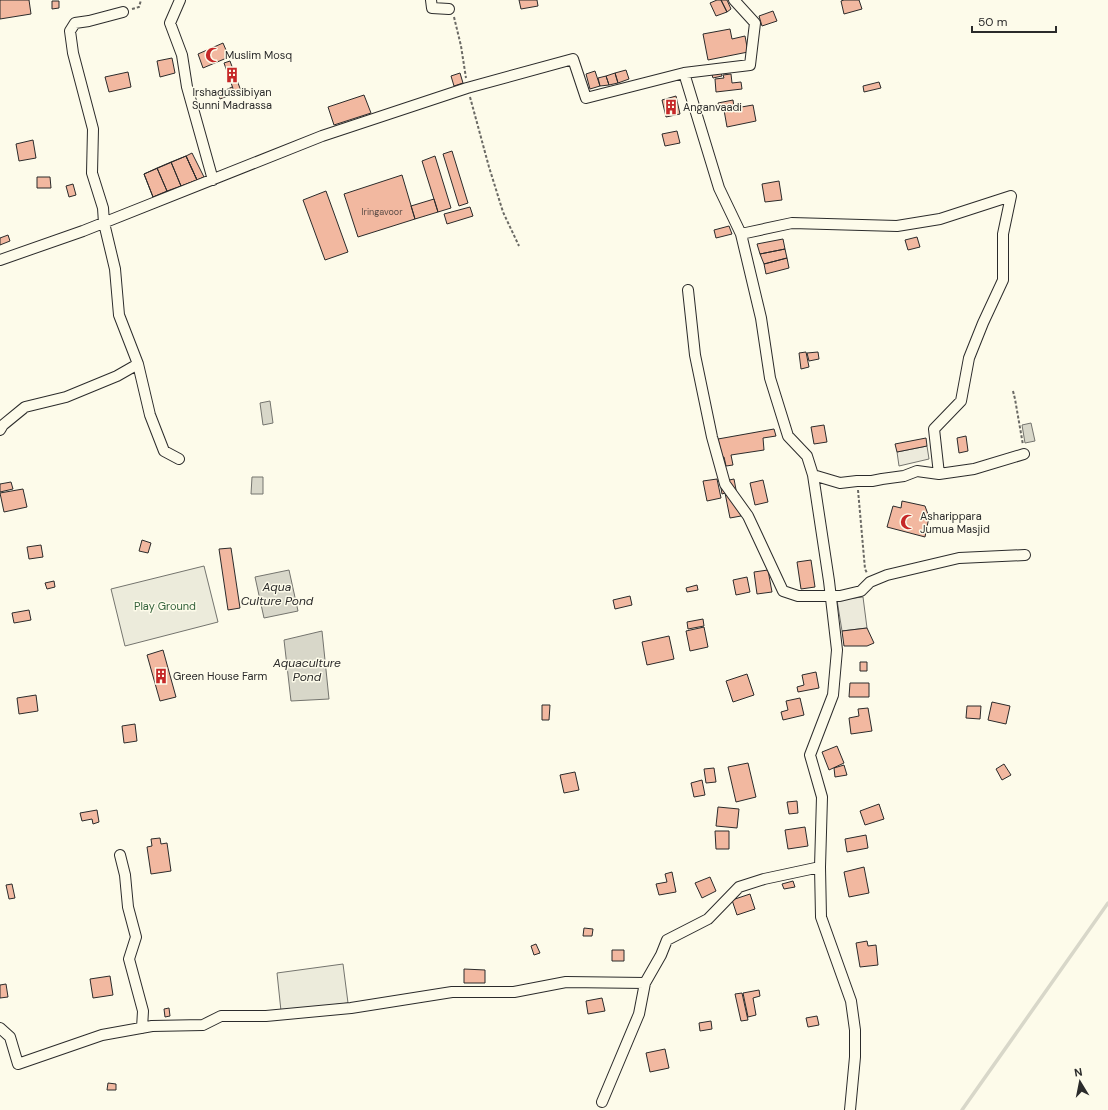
<svg xmlns="http://www.w3.org/2000/svg" width="1108" height="1110" font-family="'DM Sans',sans-serif">
<style>
.green{fill:#ecebdb;stroke:#74746e}
.parking{fill:#eceadb;stroke:#74746e}
.water{fill:#d8d7c9;stroke:#74746e}
.lines{fill:none;stroke-linecap:round;stroke-linejoin:round}
.stream{stroke:#d8d7c9;stroke-width:3.5}
.building{fill:#f2b8a0;stroke:#2b2b2b}
.minor-casing{stroke:#2b2b2b;stroke-width:12}
.path{stroke:#6a6964;stroke-width:2;stroke-dasharray:3 2;stroke-linecap:butt}
.minor{stroke:#fdfbea;stroke-width:10}
.labels{text-anchor:middle;stroke-width:3;stroke-linejoin:round;paint-order:stroke}
.number-label{font-size:9px;fill:#5d4e48}
.poi-label{font-size:11px;fill:#2b2b2b;stroke:#fdfbea;text-anchor:start}
.park-label{font-size:11px;fill:#34623c;stroke:#fdfbea}
.water-label{font-size:12px;font-style:italic;fill:#2b2b2b;stroke:#fdfbea}
</style>
<rect width="100%" height="100%" fill="#fdfbea"/>
<path class="green" d="M204,566L218,622L125,646L111,589Z
M343,964L348,1003L281,1011L277,973Z"/>
<path class="parking" d="M927,446L929,459L899,466L897,452Z
M863,597L867,628L842,631L837,600Z"/>
<path class="water" d="M270,401L273,423L263,425L260,403Z
M1031,423L1035,441L1025,443L1022,425Z
M252,477H263V494H251Z
M289,570L298,611L264,618L255,577Z
M322,631L329,699L291,701L284,640Z"/>
<g class="lines">
<path class="stream" d="M962,1110L1108,903"/>
</g>
<path class="building" d="M0,0H29L31,14L0,19Z
M519,0H537L538,6L521,9Z
M717,0H721L727,12L716,16L710,3Z
M721,0H727L731,9L727,12Z
M844,0H859L862,9L844,14L841,1Z
M52,1H59V8L52,9Z
M773,11L777,21L762,26L759,16Z
M730,29L732,39L745,36L748,52L708,60L703,34Z
M223,43L229,57L203,68L198,54Z
M172,58L175,73L160,77L157,61Z
M230,61L241,91L235,94L224,63Z
M720,69L722,76L713,78L711,72Z
M626,70L629,79L618,83L615,73Z
M595,71L600,86L590,89L586,74Z
M128,72L131,87L109,92L105,77Z
M460,73L463,83L454,86L451,76Z
M615,73L618,83L609,85L606,76Z
M731,74L732,83L741,82L742,89L716,92L715,79L724,78L723,75Z
M606,76L609,85L600,86L598,78Z
M879,82L881,88L864,92L863,86Z
M232,87L235,94L230,95L228,89Z
M228,89L230,95L220,99L218,93Z
M364,95L371,113L334,125L328,107Z
M676,96L680,114L666,117L662,100Z
M733,100L734,107L720,110L718,103Z
M753,105L756,121L727,127L724,110Z
M677,131L680,143L665,146L662,134Z
M33,140L36,158L19,161L16,144Z
M452,151L468,203L459,206L443,154Z
M192,153L204,177L197,180L186,156Z
M186,156L197,180L153,197L144,174Z
M186,156L197,180L181,186L171,162Z
M435,156L451,208L438,212L422,161Z
M171,162L181,186L167,191L157,168Z
M157,168L167,191L153,197L144,174Z
M402,175L415,219L358,237L344,194Z
M37,177H50L51,188H37Z
M779,181L782,200L765,202L762,184Z
M73,184L76,195L69,197L66,186Z
M326,191L348,252L325,260L303,200Z
M434,199L438,212L415,219L411,206Z
M470,207L473,216L447,224L444,214Z
M729,226L732,234L716,238L714,230Z
M8,235L10,241L0,245V238Z
M917,237L920,247L908,250L905,240Z
M783,239L785,249L760,254L757,244Z
M785,249L787,258L764,264L760,254Z
M787,258L789,268L766,274L764,264Z
M806,352L809,367L801,369L799,353Z
M818,352L819,359L809,361L807,353Z
M824,425L827,442L814,444L811,427Z
M774,429L776,436L763,438L764,450L731,455L733,465L726,466L724,457H722L718,439Z
M966,436L968,451L959,453L957,438Z
M926,438L927,446L897,452L895,444Z
M717,479L721,498L707,501L703,481Z
M734,479L741,516L730,518L725,493L722,494L720,482Z
M763,480L768,502L755,505L750,483Z
M11,482L13,489L0,492V484Z
M23,489L27,507L4,512L0,493Z
M902,501L925,506L929,517L925,537L887,527L893,506L901,508Z
M142,540L151,543L148,553L139,551Z
M41,545L43,557L29,559L27,547Z
M231,548L240,608L228,610L219,549Z
M811,560L815,587L801,589L797,562Z
M768,570L772,592L757,594L754,572Z
M747,577L750,592L736,595L733,580Z
M54,581L55,587L47,589L45,583Z
M697,585L698,590L687,592L686,588Z
M630,596L632,605L615,609L613,600Z
M29,610L31,620L14,623L12,613Z
M703,619L704,626L688,629L687,622Z
M704,627L708,647L690,651L686,631Z
M867,628L874,643L867,646H844L842,631Z
M669,636L674,659L647,665L642,642Z
M163,650L176,697L160,701L147,655Z
M860,662H867V671H860Z
M816,672L819,688L798,692L797,687L804,685L802,675Z
M747,674L754,695L733,702L726,681Z
M850,683H869V697H849Z
M36,695L38,711L19,714L17,698Z
M800,698L804,715L783,720L781,712L788,710L786,701Z
M992,702L1010,706L1006,724L988,720Z
M542,705H550L549,720H542Z
M967,706H981L980,719L966,718Z
M868,708L872,731L851,734L849,718L859,716L858,709Z
M135,724L137,741L124,743L122,726Z
M837,746L844,763L829,770L822,752Z
M748,763L756,797L736,802L728,767Z
M1004,764L1011,775L1002,780L996,769Z
M844,765L847,775L835,777L834,768Z
M714,768L716,782L706,783L704,769Z
M575,772L579,790L564,793L560,775Z
M702,780L705,795L694,797L691,783Z
M797,801L798,813L789,814L787,802Z
M879,804L884,819L865,825L860,811Z
M718,807L739,809L737,828L716,826Z
M97,810L99,822L93,824L92,819L82,821L80,813Z
M805,827L808,846L788,849L785,830Z
M715,831H729V849H716Z
M866,835L868,848L847,852L845,839Z
M160,838L161,844L167,843L171,871L151,874L147,847L152,846L151,839Z
M864,867L869,893L849,897L844,872Z
M672,872L676,892L659,895L656,884L667,882L665,874Z
M710,877L716,891L702,898L695,883Z
M793,881L795,887L784,889L782,884Z
M12,884L15,898L9,899L6,885Z
M750,894L755,909L737,915L732,900Z
M584,928L593,929L592,936H583Z
M867,941L868,946L876,945L878,965L860,967L856,943Z
M536,944L540,953L534,955L531,946Z
M612,950H624V961H612Z
M464,969L485,970V983H464Z
M110,976L113,995L93,998L90,979Z
M6,984L8,997L0,998V985Z
M759,990L760,996L753,998L756,1015L748,1017L743,993Z
M742,993L748,1020L741,1021L735,994Z
M602,998L605,1011L588,1014L586,1001Z
M169,1008L170,1016L165,1017L164,1009Z
M817,1016L819,1025L808,1027L806,1018Z
M711,1021L712,1029L700,1031L699,1023Z
M665,1049L669,1068L650,1072L646,1053Z
M108,1083L116,1084V1090H107Z"/>
<g class="lines">
<g class="minor-casing">
<path id="minor" d="M180,0L170,23L182,55L187,87L213,180
M431,0L432,8L449,9
M123,12L89,21L75,23L70,31L73,53L93,129L92,173L103,208L104,223L115,269L119,315L138,364L150,415L164,451L179,459
M741,234L792,223L897,226L940,219L1011,196L1003,234V280L983,323L969,358L961,401L934,429L939,474
M0,260L83,231L322,136L467,88L573,59L586,98L684,73L750,65L755,23L734,0
M688,290L695,355L712,437L725,484L748,516L783,591L798,596H840L861,591L870,582L887,575L959,558L1025,555
M0,430L3,425L25,407L66,397L117,376L138,364
M813,475L840,483L857,481H872L882,479L904,476L917,471L939,474L974,469L1024,454
M120,855L125,875L128,907L136,937L129,959L143,1011L142,1028
M820,867L821,917L851,1001L855,1030V1057L850,1110
M0,1028L10,1037L18,1064L102,1035L152,1026L203,1025L221,1016H266L351,1008L452,992H514L566,982L645,983L661,955L667,940L708,919L739,887L764,879L820,867L822,797L810,755L833,695L837,650L829,581L813,475L807,456L788,436L770,378L761,318L741,234L719,188L684,73
M602,1102L639,1014L645,983"/>
</g>
<path class="path" d="M132,9L139,7L141,0
M454,17L461,46L466,78
M470,97L489,167L503,212L519,246
M1013,391L1015,399L1023,445
M858,490L865,569L867,573"/>
<use href="#minor" class="minor"/>
</g>
<defs>
<g id="mosque-bare" transform="scale(1.2)"><path d="M3.5-4.9A6 6 0 1 0 3.5 4.9A5 5 0 1 1 3.5-4.9Z" fill="#c62828" stroke="#fdfbea" stroke-width="2.5" paint-order="stroke"/></g>
<g id="building-bare" transform="scale(1.2)"><path d="M-4-6H4V6H1V3H-1V6H-4ZM-2.5-4.3h1.7v1.8h-1.7ZM.8-4.3h1.7v1.8H.8ZM-2.5-1h1.7V.8h-1.7ZM.8-1h1.7V.8H.8Z" fill="#c62828" stroke="#fdfbea" stroke-width="2.5" paint-order="stroke"/></g>
</defs>
<g fill-rule="evenodd">
<use href="#mosque-bare" x="213" y="55"/>
<use href="#building-bare" x="232" y="75"/>
<use href="#building-bare" x="671" y="107"/>
<use href="#mosque-bare" x="908" y="522"/>
<use href="#building-bare" x="161" y="676"/>
</g>
<g class="labels">
<g class="number-label">
<text x="382" y="215">Iringavoor</text>
</g>
<g class="poi-label">
<text x="225" y="59">Muslim Mosq</text>
<text x="232" y="96" text-anchor="middle">Irshadussibiyan<tspan x="232" dy="13">Sunni Madrassa</tspan></text>
<text x="683" y="111">Anganvaadi</text>
<text x="920" y="520">Asharippara<tspan x="920" dy="13">Jumua Masjid</tspan></text>
<text x="173" y="680">Green House Farm</text>
</g>
<g class="park-label">
<text x="165" y="610">Play Ground</text>
</g>
<g class="water-label">
<text x="277" y="591">Aqua<tspan x="277" dy="14">Culture Pond</tspan></text>
<text x="307" y="667">Aquaculture<tspan x="307" dy="14">Pond</tspan></text>
</g>
</g>
<g transform="translate(1080 1082) rotate(350)" stroke="#fdfbea" stroke-width="3" paint-order="stroke">
<path d="M0-3L7 15L0 10L-7 15Z" fill="#2b2b2b"/>
<text y="-6" font-size="11" font-weight="bold" text-anchor="middle" fill="#2b2b2b">N</text>
</g>
<path d="M972 26v6h84v-6" fill="none" stroke="#2b2b2b" stroke-width="2"/>
<text x="978" y="26" font-size="12" fill="#2b2b2b" stroke="#fdfbea" stroke-width="3" paint-order="stroke">50 m</text>
</svg>
